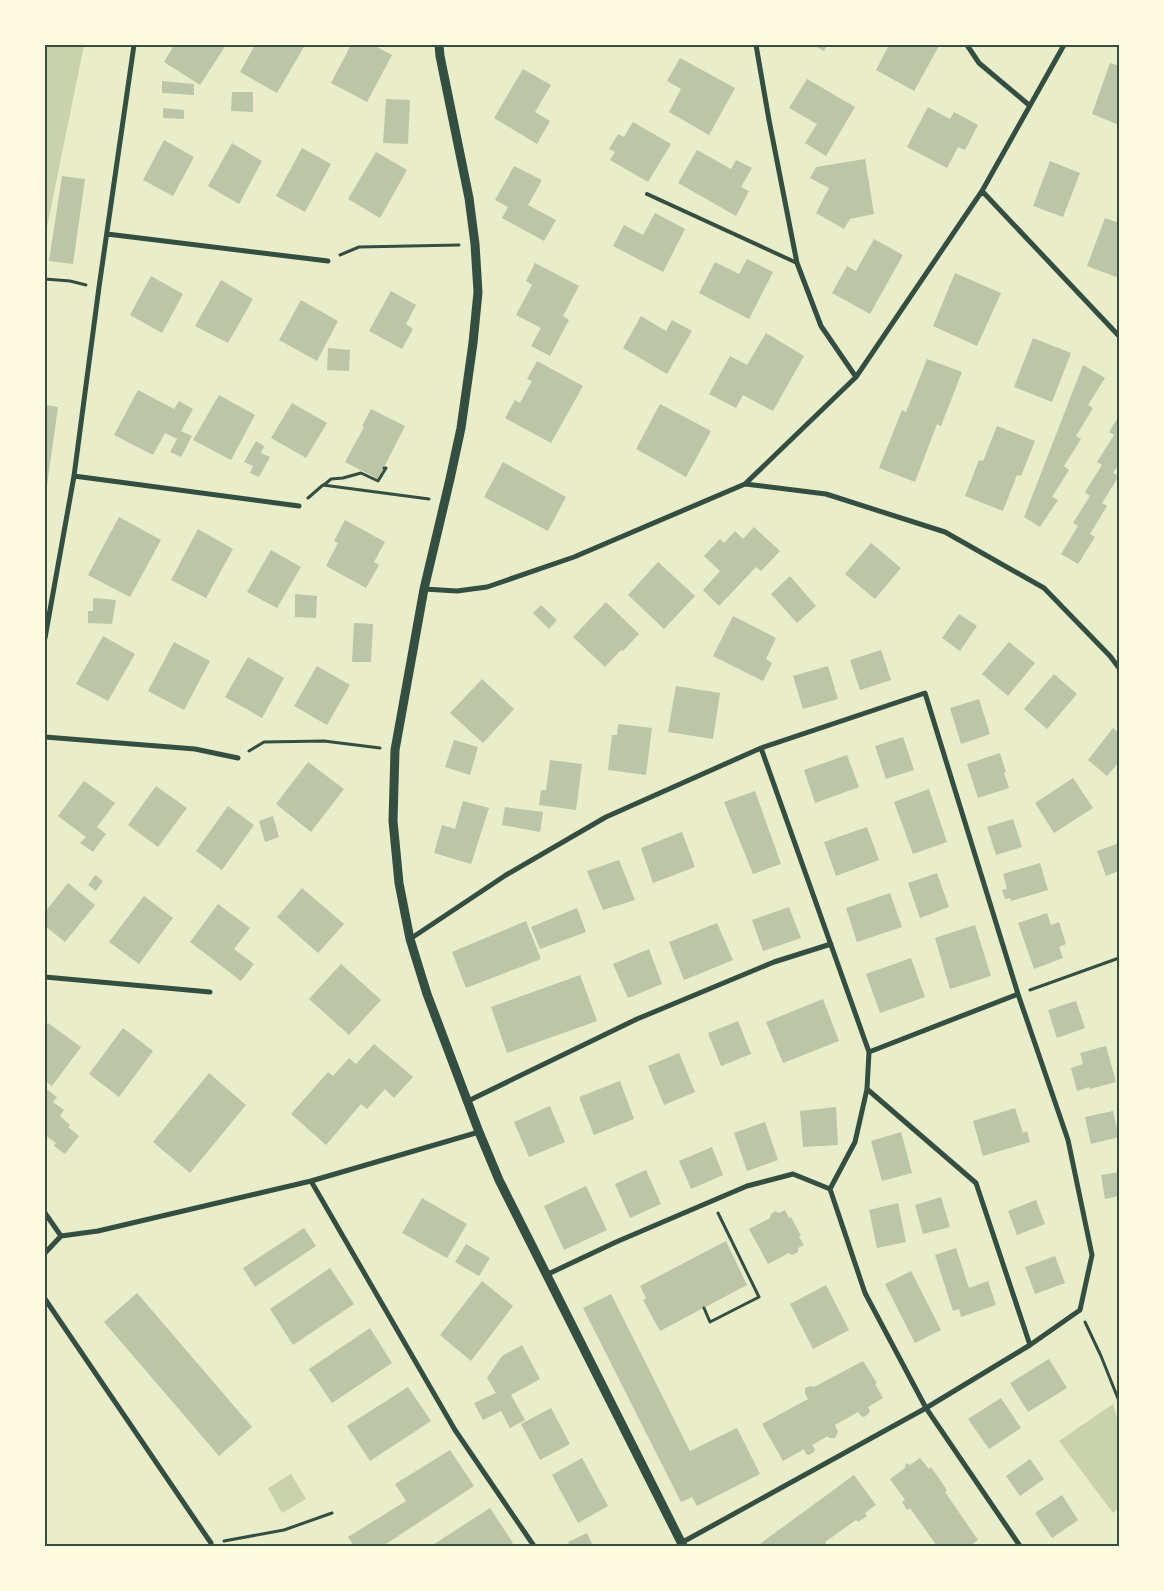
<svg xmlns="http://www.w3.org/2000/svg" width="1164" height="1591" font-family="'Golos Text',sans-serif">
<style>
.green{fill:#cad2ad}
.building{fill:#bcc5a7}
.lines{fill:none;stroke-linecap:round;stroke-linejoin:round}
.path{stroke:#344e41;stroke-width:3}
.service{stroke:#344e41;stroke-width:4}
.minor{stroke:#344e41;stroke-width:5}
.tertiary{stroke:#344e41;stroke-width:9}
.neatline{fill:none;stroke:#344e41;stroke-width:2}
</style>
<rect width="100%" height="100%" fill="#e9edc9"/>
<path class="green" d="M45,45H84L45,237Z
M1113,1404L1119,1425V1507L1113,1513L1059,1441Z
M291,1474L306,1499L282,1513L268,1488Z"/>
<path class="building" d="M174,45H226L200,85L164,62Z
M255,45H305L277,93L240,72Z
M351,45H373L392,55L367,102L331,83Z
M813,45H827L824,51Z
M889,45H936L939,46L914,91L876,70Z
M680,58L735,88L709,135L669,112L681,89L667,81Z
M1110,63L1119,66V125L1092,114Z
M523,69L551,85L535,112L550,121L537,144L494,118Z
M807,79L855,107L826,156L805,143L817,124L789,108Z
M162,81L194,84V95L162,93Z
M232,92H253V112L231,111Z
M386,99L410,100L408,144L383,143Z
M928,107L950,119L954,112L978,125L965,150L958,147L947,168L907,147Z
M163,108L184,110V119L163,118Z
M633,122L671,144L648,182L610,160L615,152L609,149L618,134L624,137Z
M164,140L194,157L173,196L143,180Z
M232,143L262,161L239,204L208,186Z
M302,148L331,164L305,212L276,196Z
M697,150L731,169L736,160L752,168L741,187L749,191L736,216L678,183Z
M376,152L407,170L380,218L348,199Z
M865,159L874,214L850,219L844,229L816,213L829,188L810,178L816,167Z
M1050,161L1080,173L1063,217L1033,206Z
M514,166L542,180L528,205L556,220L544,241L502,218L508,207L495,200Z
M62,176L85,179L73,264L49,261Z
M655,213L685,229L663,272L613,246L624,225L643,235Z
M1105,218L1119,223V278L1087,266Z
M874,239L903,255L870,314L832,293L847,266L856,271Z
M747,259L773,272L749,319L699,293L715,262L739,274Z
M535,263L579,286L563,316L569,320L550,356L531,346L541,328L516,315L532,285L526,281Z
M955,273L1001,293L977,346L933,326Z
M151,276L183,294L162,333L130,315Z
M221,280L253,299L228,343L195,326Z
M391,291L416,305L406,324L413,329L402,349L369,331Z
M301,300L338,321L317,361L279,340Z
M641,316L666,331L672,320L692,331L667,374L623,348Z
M766,333L804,356L773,411L743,395L736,408L709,394L730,356L747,365Z
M1033,338L1071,353L1052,402L1014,387Z
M328,348L350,350L349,371L327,370Z
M927,359L962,372L941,426L937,424L915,482L879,468L902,410L906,412Z
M537,361L583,386L551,443L505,418L515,400L520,403L532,381L527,379Z
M1083,365L1105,378L1088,405L1093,408L1076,436L1081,439L1064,466L1069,470L1052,497L1058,500L1040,527L1024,517Z
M138,390L174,409L179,401L193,409L181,431L192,436L181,457L170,452L177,439L165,433L153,455L114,435Z
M219,395L255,415L231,460L193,440Z
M292,403L327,423L306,458L271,438Z
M660,404L711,431L686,477L636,449Z
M45,405L58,407L46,492H45Z
M371,409L405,426L378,479L345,462L364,427L362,426Z
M1119,416V464L1113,473L1119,476L1102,503L1107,506L1090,534L1095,537L1078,564L1061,554L1078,526L1073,523L1090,496L1085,492L1102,465L1097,462L1114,435L1109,432Z
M997,426L1035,441L1021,476L1017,475L1003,511L965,496L979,460L983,461Z
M256,441L264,446L261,453L270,457L259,477L250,473L253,466L244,462Z
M503,462L566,497L548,531L484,497Z
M119,517L161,540L130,597L88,575Z
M345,520L385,542L374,562L379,565L366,588L326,566L338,543L334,541Z
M754,527L780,551L761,571L756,567L719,606L703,590L720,571L704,556L720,539L724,543L735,531L743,539Z
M198,529L233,549L206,598L171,580Z
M871,543L901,568L875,599L845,574Z
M271,550L301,567L277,608L247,592Z
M658,562L695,596L664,629L628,595Z
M790,576L816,606L797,623L771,594Z
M295,594L317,596L316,618L295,617Z
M93,598L116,600L112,624L88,623V611H93Z
M606,602L639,634L623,651L621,650L605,667L573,637Z
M541,605L557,620L549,629L533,613Z
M959,614L977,626L960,651L942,638Z
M733,616L776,638L766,659L772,663L763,681L713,656Z
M354,623L373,624L371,662H352Z
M103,636L135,654L108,701L76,684Z
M174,642L210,661L184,710L148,691Z
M1009,642L1035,663L1008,696L982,674Z
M881,650L891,680L860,690L850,660Z
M248,657L284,678L262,718L225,697Z
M317,666L350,685L327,725L294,706Z
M828,666L838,699L803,709L793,676Z
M1054,674L1077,694L1047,729L1024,709Z
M482,679L514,709L483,743L450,713Z
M676,686L720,693L713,739L668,732Z
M979,699L990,734L961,744L950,708Z
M618,724L652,728L646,775L608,770L612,735H617Z
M1113,728L1119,733V762L1107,776L1088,760Z
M903,737L914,770L886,779L875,746Z
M454,740L478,747L470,775L445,767Z
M1000,753L1006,772L1004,773L1009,788L978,798L967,764Z
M847,755L859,787L815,803L804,770Z
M550,760L582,764L576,810L539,805L541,790H546Z
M308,762L344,789L311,832L276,804Z
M1073,778L1093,808L1054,833L1035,803Z
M84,781L115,803L97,827L106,834L93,852L80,843L86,837L58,816Z
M156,786L187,808L158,847L128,825Z
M929,789L947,842L913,854L894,802Z
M755,791L781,864L753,874L724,802Z
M463,801L489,808L471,864L434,853L442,825L455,829Z
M228,806L254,825L222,870L196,851Z
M505,807L543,812L540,832L502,825Z
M273,816L279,837L265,842L259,821Z
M1013,819L1022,847L996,855L987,827Z
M867,827L879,860L836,876L824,842Z
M682,832L695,867L653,883L641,848Z
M1119,843V871L1106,876L1097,851Z
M619,860L635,900L603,910L587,871Z
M1040,863L1048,890L1011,901L1010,898L1005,899L1002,890L1007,889L1003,874Z
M937,873L949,907L920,918L908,883Z
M95,875L103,881L96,891L88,885Z
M68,883L95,905L65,942L45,926V912Z
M302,888L344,924L318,953L277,917Z
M890,893L902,927L857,942L846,908Z
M144,896L173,918L139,964L109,942Z
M218,904L250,928L234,949L254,964L241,981L190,942Z
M789,907L801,938L763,951L752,920Z
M577,908L586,932L540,949L531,927Z
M1047,913L1051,925L1059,922L1066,944L1059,947L1063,958L1034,969L1018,923Z
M526,921L541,959L466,988L452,952Z
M717,923L733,960L684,980L669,942Z
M975,925L991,976L950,989L935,938Z
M649,949L662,984L628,998L613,964Z
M911,958L925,997L880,1013L866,974Z
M341,964L381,1000L349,1035L309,999Z
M580,975L597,1021L507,1053L491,1007Z
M823,999L839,1041L783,1063L766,1022Z
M1076,1001L1085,1028L1057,1038L1048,1010Z
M738,1021L751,1054L721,1066L708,1033Z
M48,1023L81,1047L52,1086L45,1081V1027Z
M123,1028L153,1051L119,1097L89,1074Z
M374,1044L413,1077L394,1098L385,1089L367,1109L361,1104L326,1145L291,1114L328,1072L333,1076L349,1058L356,1064Z
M1106,1046L1116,1082L1090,1089L1089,1087L1077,1091L1071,1068L1083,1064L1080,1053Z
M679,1053L695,1092L664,1105L648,1066Z
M209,1073L246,1105L190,1173L153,1142Z
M620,1081L634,1119L594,1135L579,1097Z
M45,1088L57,1097L53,1102L64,1110L60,1116L70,1125L68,1127L79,1136L65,1154L54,1146L56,1143L45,1135L47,1132L45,1130Z
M550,1106L565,1142L529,1157L514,1122Z
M836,1107L838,1145L803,1147L800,1111Z
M1015,1108L1023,1133L1027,1131L1030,1142L983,1156L973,1121Z
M1113,1111L1119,1137L1091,1144L1085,1117Z
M765,1122L778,1160L747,1171L734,1133Z
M901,1132L912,1173L882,1181L871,1141Z
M712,1147L723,1175L691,1189L679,1161Z
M646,1170L661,1204L630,1218L615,1184Z
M1119,1172V1196L1105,1199L1101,1175Z
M586,1186L607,1230L564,1250L544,1206Z
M941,1197L950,1227L923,1234L915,1205Z
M422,1198L467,1224L447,1258L402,1233Z
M1036,1200L1045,1224L1017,1235L1008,1211Z
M898,1203L906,1242L877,1248L869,1210Z
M785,1210L789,1218L791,1217L801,1236L799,1237L804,1245L798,1248V1252L792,1255L789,1253L768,1264L749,1229L770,1218L771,1214L775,1211L779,1213Z
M304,1228L316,1246L255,1287L243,1268Z
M726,1241L747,1285L660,1331L643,1300L646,1298L640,1286Z
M466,1244L490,1258L479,1276L455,1262Z
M956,1248L969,1288L988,1281L996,1305L961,1317L959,1309L953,1311L935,1255Z
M1055,1256L1065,1283L1035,1294L1025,1267Z
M330,1268L354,1304L293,1345L270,1309Z
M911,1271L941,1330L915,1343L885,1284Z
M482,1281L513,1306L471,1361L440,1335Z
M826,1285L849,1330L813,1349L790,1304Z
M137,1293L252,1427L219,1456L104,1322Z
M611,1294L690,1451L737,1428L760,1474L697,1506L692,1497L681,1502L583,1308Z
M370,1328L392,1363L332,1403L309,1369Z
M522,1345L540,1379L511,1395L525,1420L510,1428L501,1411L483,1420L474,1403L496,1393L487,1378L502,1356Z
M1049,1359L1067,1388L1028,1412L1010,1383Z
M863,1361L877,1383L875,1384L883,1398L868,1407L870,1411L868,1414L864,1417L861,1416L858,1412L835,1425L838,1432L835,1438H829L828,1436L812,1445L815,1449L814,1452L809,1455L806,1454L804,1449L783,1461L762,1424L808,1399L805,1393V1388L810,1386L814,1387Z
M408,1387L431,1421L370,1461L347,1426Z
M1001,1398L1021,1428L989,1449L968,1419Z
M551,1408L570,1444L540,1460L521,1424Z
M450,1450L474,1486L383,1546H354L348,1537L406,1501L395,1484Z
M582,1458L608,1506L578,1523L552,1475Z
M920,1458L929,1469L931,1467L947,1490L945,1492L978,1540L970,1546H937L910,1508L907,1510L902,1502L905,1500L890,1479L905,1468L906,1463L910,1465Z
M1030,1459L1044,1479L1020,1496L1006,1476Z
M854,1475L876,1505L865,1513L867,1516L858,1522L856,1520L825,1542L827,1545L757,1546Z
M1062,1495L1078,1520L1052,1538L1035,1513Z
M490,1508L513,1543L509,1546H431Z
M587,1533L593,1546H570L568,1542Z"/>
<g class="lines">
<path class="path" d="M340,255L359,247L459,245
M45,279L70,281L86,285
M324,485L331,479L343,478L361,473L378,481L386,468H384
M308,498L323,485L429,499
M249,751L264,742L324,741L380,748
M1030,990L1119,958
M704,1308L710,1322L759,1297L718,1213
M1085,1322L1101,1356L1119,1401
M224,1541L284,1530L332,1513"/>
<path class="service" d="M647,194L797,263"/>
<path class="minor" d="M756,45L769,120L797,263L821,326L856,377
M967,45L979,63L1029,105
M982,191L1119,336
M107,234L328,261
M74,476L299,506
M745,484L826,494L945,532L1044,588L1110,656L1119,668
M424,589L457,591L487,587L574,557L745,484L856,377L982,191L1064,45
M45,638L74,476L99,287L134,45
M45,737L195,749L238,758
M761,748L869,1052L867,1089L855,1142L830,1189L865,1293L926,1408L1020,1546
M410,939L506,875L606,817L761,748L925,693L1018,994L1068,1140L1092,1255L1080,1310L1030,1345L926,1408L681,1543
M45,977L210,992
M869,1052L1018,994
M867,1089L976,1183L1030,1345
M468,1101L637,1019L774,962L831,944
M311,1181L455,1430L534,1546
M45,1213L61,1236
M45,1253L61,1236L98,1231L311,1181L479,1132
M546,1275L616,1242L747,1186L793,1174L830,1189
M45,1299L211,1543"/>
<path class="tertiary" d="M439,45L440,56L469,198L475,244L478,292L473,343L461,428L450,479L424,589L395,750L393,821L399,883L410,939L427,994L479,1132L499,1180L683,1546"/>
</g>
<rect width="1164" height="1591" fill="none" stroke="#fefae0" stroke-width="92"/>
<rect x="46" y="46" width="1072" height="1499" class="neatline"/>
</svg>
